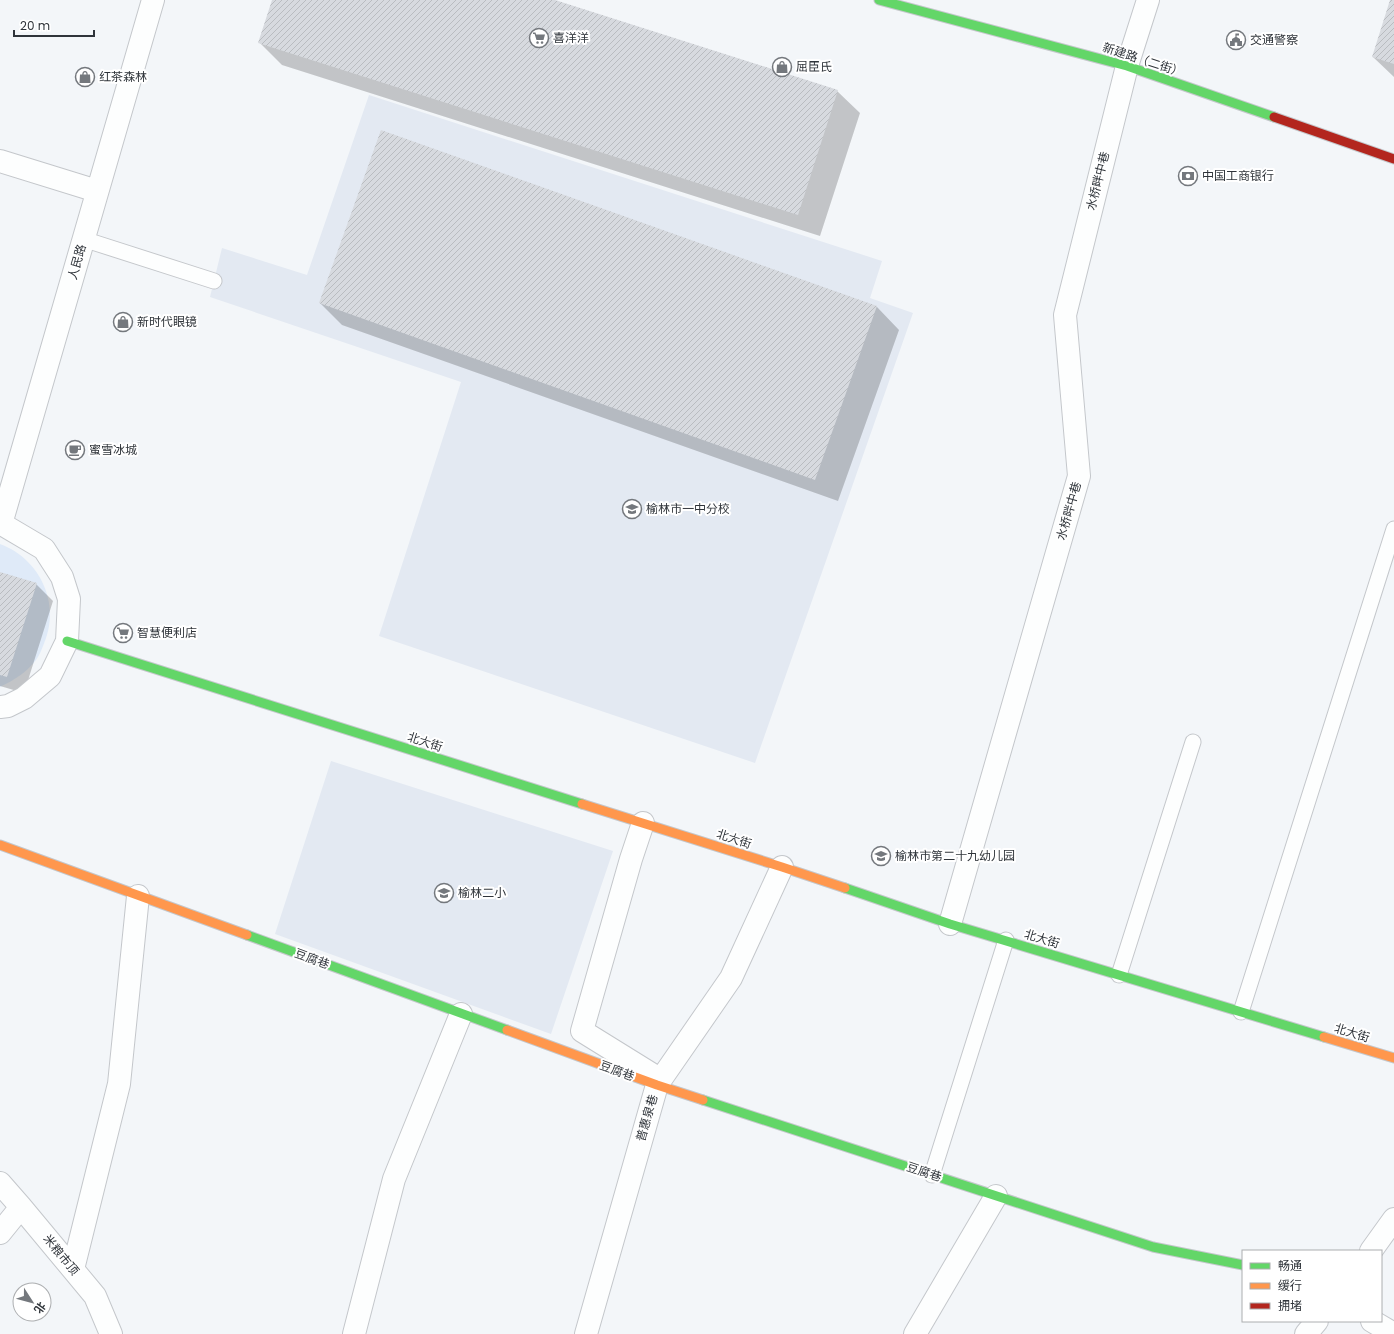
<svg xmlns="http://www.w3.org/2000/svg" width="1394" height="1334" font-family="Poppins,'Noto Sans SC',sans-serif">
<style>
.built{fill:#e3e9f2}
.grass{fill:#dfeaf8}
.shadow{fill:#0003}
.building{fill:url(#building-hatch)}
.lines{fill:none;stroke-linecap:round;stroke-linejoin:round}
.lane-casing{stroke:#c4c7cb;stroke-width:17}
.street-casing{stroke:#c4c7cb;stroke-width:24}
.fast-casing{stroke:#c4c7cb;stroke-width:11}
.slow-casing{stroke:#c4c7cb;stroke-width:11}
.jam-casing{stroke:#c4c7cb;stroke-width:11}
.lane{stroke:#fdfefe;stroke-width:15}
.street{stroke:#fdfefe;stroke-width:22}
.fast{stroke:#63d668;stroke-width:9}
.slow{stroke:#ff974d;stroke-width:9}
.jam{stroke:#b3261e;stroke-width:9}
.labels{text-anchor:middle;stroke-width:4;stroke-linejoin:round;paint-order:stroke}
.poi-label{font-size:12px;fill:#2f343a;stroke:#fff;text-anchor:start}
.street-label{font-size:12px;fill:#2f343a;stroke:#fff}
</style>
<defs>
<pattern id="building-hatch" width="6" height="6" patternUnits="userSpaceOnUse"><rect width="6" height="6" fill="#d7dadf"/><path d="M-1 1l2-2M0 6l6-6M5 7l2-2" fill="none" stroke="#b9bcc0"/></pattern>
</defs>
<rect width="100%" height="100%" fill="#f3f6f9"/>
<path class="built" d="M369,95L882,261L870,298L913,313L755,763L379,636L461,382L210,297L222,248L307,275Z
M331,761L613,851L551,1034L275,934Z"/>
<path class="grass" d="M0,544C41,559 62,606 43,646C41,651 39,656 36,660C26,673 14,680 0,687Z"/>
<path class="shadow" d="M273,0H552L837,91L860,113L820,236L282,65L259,42Z
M1391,0H1394V77L1373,57Z
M381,131L877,307L899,330L838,501L342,325L320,303Z
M0,573L36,584L53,601L24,693L0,686Z"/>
<path class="building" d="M272,0H555L838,90L798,215L258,43Z
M1390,0H1394V64L1372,57Z
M381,130L877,306L815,480L319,303Z
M0,572L37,583L7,677L0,675Z"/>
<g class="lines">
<g class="lane-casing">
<path id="lane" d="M83,239L214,281
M1119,975L1193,742
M1241,1012L1394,529
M932,1175L1006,940"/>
</g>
<g class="street-casing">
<path id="street" d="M0,161L97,191
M0,523L44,549L62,577L69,599L67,641L50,676L24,698L8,706L0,707
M1,524L153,0
M950,924L1079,476L1065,315L1127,66L1148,0
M657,1085L731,978L782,867
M0,1183L21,1207L95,1296L111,1334
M0,1233L21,1207
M1371,1251L1394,1219
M73,1269L119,1084L138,896
M1372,1321L1394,1334
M354,1334L394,1179L461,1014
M586,1334L657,1085L653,1075L582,1031L631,859L643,823
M915,1334L996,1196
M1306,1334L1317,1321"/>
</g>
<g class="fast-casing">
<path id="fast" d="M879,0L1127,66L1274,117
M67,641L582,804
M845,888L950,924L1324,1037
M247,935L507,1030
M703,1100L1153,1247L1243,1265"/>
</g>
<g class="slow-casing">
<path id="slow" d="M582,804L782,867L845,888
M0,845L247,935
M507,1030L657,1085L703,1100
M1324,1037L1394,1058"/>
</g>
<g class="jam-casing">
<path id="jam" d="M1274,117L1394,159"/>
</g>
<use href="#lane" class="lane"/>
<use href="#street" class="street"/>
<use href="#fast" class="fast"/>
<use href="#slow" class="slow"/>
<use href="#jam" class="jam"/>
</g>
<defs>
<g id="supermarket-ring" transform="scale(1)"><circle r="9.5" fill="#fff" stroke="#74787d" stroke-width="1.5"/><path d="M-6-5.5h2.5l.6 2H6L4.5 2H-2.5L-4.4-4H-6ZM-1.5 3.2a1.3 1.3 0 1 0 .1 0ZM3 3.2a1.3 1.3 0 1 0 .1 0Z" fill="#74787d"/></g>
<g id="civic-ring" transform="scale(1)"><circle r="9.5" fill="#fff" stroke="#74787d" stroke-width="1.5"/><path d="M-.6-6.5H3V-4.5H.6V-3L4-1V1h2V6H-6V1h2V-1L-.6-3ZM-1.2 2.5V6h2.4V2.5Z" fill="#74787d"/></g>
<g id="shop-ring" transform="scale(1)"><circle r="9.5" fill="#fff" stroke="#74787d" stroke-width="1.5"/><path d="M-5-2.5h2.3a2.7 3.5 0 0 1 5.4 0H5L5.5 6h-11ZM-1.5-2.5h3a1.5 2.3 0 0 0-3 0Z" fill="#74787d"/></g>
<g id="bank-ring" transform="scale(1)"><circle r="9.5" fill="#fff" stroke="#74787d" stroke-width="1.5"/><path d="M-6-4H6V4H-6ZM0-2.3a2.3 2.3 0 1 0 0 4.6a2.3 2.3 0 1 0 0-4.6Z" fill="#74787d"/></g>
<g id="cafe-ring" transform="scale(1)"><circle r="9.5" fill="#fff" stroke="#74787d" stroke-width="1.5"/><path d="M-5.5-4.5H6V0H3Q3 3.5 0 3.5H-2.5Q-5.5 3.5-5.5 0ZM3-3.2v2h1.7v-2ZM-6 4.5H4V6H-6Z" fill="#74787d"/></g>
<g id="school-ring" transform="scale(1)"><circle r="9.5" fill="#fff" stroke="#74787d" stroke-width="1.5"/><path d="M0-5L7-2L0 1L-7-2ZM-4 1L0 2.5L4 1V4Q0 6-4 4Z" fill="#74787d"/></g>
</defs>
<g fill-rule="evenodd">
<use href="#supermarket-ring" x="539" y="38"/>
<use href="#civic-ring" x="1236" y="40"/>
<use href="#shop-ring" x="782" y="67"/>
<use href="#shop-ring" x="85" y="77"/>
<use href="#bank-ring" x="1188" y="176"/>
<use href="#shop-ring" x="123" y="322"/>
<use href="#cafe-ring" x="75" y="450"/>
<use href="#school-ring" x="632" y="509"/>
<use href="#supermarket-ring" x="123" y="633"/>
<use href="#school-ring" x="881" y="856"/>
<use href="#school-ring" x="444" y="893"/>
</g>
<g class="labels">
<g class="poi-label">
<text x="553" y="42">喜洋洋</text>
<text x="1250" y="44">交通警察</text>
<text x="796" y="71">屈臣氏</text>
<text x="99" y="81">红茶森林</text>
<text x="1202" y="180">中国工商银行</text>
<text x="137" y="326">新时代眼镜</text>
<text x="89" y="454">蜜雪冰城</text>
<text x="646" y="513">榆林市一中分校</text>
<text x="137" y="637">智慧便利店</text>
<text x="895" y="860">榆林市第二十九幼儿园</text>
<text x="458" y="897">榆林二小</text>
</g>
<g class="street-label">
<text transform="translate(1143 60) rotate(18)" y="4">新建路（二街）</text>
<text transform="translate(1098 181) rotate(-76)" y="4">水桥畔中巷</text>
<text transform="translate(77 262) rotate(-74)" y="4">人民路</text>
<text transform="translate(1069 511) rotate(-74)" y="4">水桥畔中巷</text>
<text transform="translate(425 742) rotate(18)" y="4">北大街</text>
<text transform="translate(734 839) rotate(18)" y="4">北大街</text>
<text transform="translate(1042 939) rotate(17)" y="4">北大街</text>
<text transform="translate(312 959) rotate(20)" y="4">豆腐巷</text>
<text transform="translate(1352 1033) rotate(17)" y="4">北大街</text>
<text transform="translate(617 1071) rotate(20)" y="4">豆腐巷</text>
<text transform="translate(647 1118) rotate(-74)" y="4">普惠泉巷</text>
<text transform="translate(924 1172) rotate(18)" y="4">豆腐巷</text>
<text transform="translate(61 1255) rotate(51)" y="4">米粮市顶</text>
</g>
</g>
<rect x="1242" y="1250" width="140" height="72" fill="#ffffff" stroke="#acaeb0"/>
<rect x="1250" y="1263" width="20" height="6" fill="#63d668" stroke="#acaeb0"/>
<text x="1278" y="1270" font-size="12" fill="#2f343a">畅通</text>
<rect x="1250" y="1283" width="20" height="6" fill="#ff974d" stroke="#acaeb0"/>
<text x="1278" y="1290" font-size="12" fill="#2f343a">缓行</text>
<rect x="1250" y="1303" width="20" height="6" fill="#b3261e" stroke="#acaeb0"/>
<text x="1278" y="1310" font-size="12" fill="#2f343a">拥堵</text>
<g transform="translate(32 1302) rotate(126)"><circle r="19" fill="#ffffff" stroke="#acaeb0"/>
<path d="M0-3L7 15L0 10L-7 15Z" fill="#74787d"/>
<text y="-6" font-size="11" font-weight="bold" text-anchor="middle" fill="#2f343a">北</text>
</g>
<path d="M14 30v6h80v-6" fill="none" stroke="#2f343a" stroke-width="2"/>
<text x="20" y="30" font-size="12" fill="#2f343a" stroke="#ffffff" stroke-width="3" paint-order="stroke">20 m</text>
</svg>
